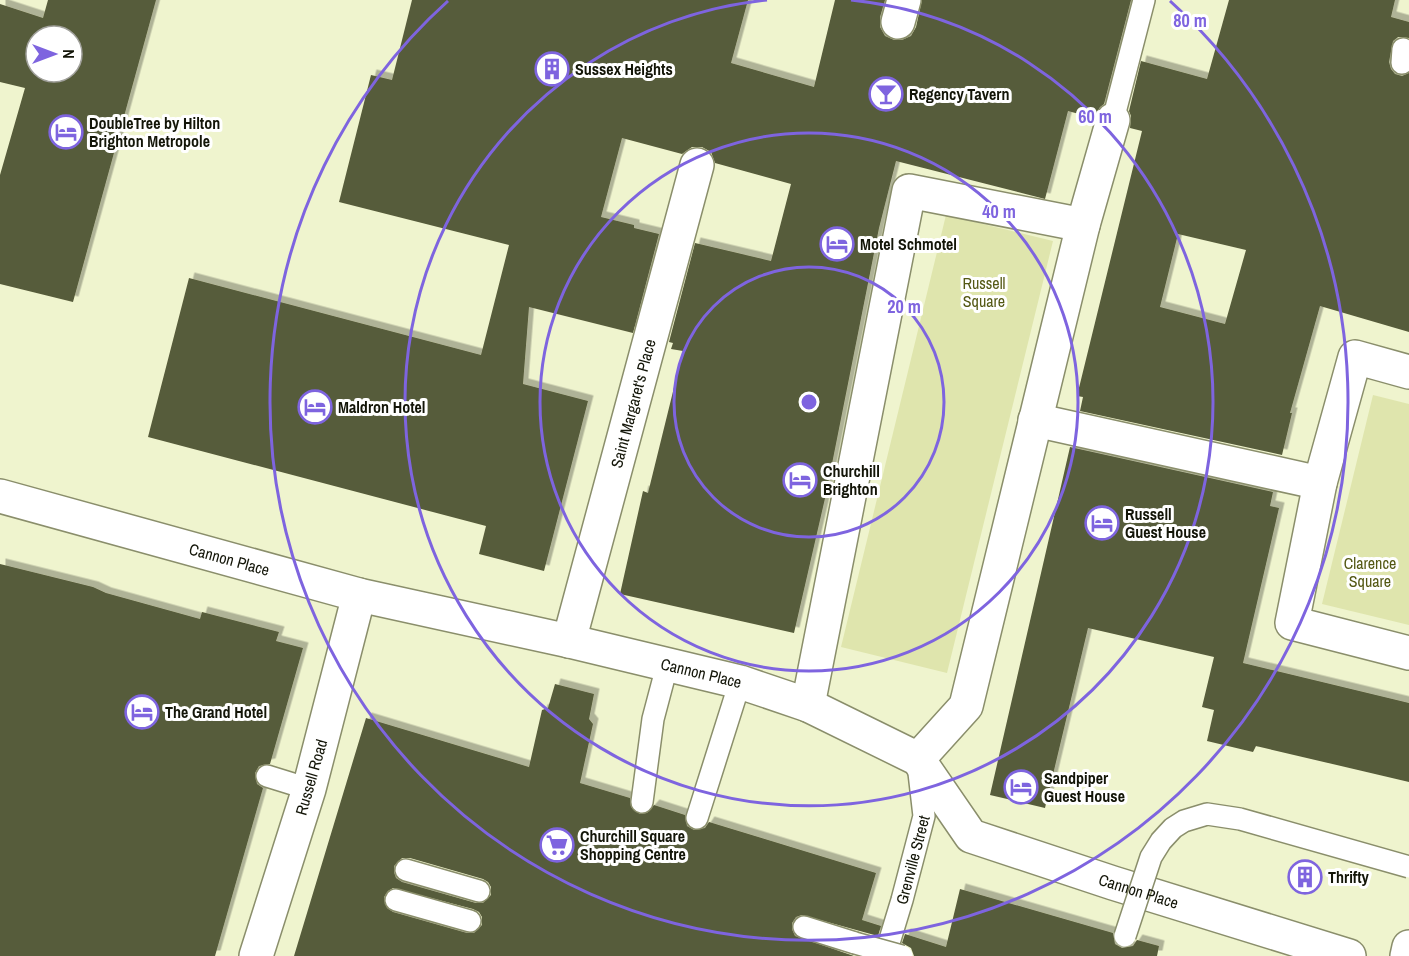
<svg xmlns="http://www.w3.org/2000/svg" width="1409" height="956" font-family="'Archivo Narrow',sans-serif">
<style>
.green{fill:#dfe5ad}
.building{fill:#575b3a;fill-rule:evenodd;filter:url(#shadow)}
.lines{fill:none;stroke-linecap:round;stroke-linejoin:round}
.lane-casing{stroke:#8a8e6b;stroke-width:24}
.street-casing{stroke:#8a8e6b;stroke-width:36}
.secondary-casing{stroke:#8a8e6b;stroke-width:36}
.lane{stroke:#fff;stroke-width:21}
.street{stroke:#fff;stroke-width:33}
.secondary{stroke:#fff;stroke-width:33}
.lane-bridge-casing{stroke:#8a8e6b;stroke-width:24;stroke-linecap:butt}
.lane-bridge{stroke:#fff;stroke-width:21}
.ring{fill:none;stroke:#7e64df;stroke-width:3}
.labels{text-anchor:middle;stroke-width:6;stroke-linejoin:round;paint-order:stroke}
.poi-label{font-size:16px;font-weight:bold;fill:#131508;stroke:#fff;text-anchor:start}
.park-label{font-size:16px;fill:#545814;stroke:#fff}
.street-label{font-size:16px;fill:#131508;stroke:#fff}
.centre{fill:#7e64df;stroke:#fff;stroke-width:3}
.ring-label{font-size:18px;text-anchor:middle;font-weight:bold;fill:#7e64df;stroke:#fff;stroke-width:6;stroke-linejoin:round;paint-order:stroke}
</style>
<defs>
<filter id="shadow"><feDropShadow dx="5.5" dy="-5.5" stdDeviation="0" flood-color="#0004"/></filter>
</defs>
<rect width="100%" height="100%" fill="#eff4ce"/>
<path class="green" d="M946,215L1053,241L947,673L841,647Z
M1373,395L1409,404V625L1322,604Z"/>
<path class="building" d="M48,0H156L73,302L0,284V175L25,88L0,82V4L43,18ZM36,36H72V72H36Z
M412,0H748L731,63L814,87L835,0H885L880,17V27L885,36L894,40H902L911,36L916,27L922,0H1131L1104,104L1100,107L1094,118L1068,111L1045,199L896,161L879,228L826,494L794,633L620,594L643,491L648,493L683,351L671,349L673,343L669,342L695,243L771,261L791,184L715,163L711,152L702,147H692L682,154L622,138L601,217L634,225V228L659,234L633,333L529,307L523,384L588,401L544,571L479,554L486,526L148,437L189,278L481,355L509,245L339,202L371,75L392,80Z
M1229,0H1395L1391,17L1409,22V38L1398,37L1393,41L1389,62L1391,69L1395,74L1402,76L1409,73V332L1320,306L1290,413H1292L1282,455L1080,411L1083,397L1077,396L1142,131L1130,128L1131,116L1129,111L1141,61L1207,79ZM1178,234L1246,250L1225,324L1160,307Z
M1070,447L1273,492L1270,506L1279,508L1243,663L1409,703V782L1256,746L1253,752L1207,741L1214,710L1202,707L1214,657L1088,628L1045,808L990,795Z
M0,564L93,587L106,593L200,619L202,612L279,632L276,641L303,648L270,764L259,766L255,773L257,784L263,788L215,956H0Z
M555,684L594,694L589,719L593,724L580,783L630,798L631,807L640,814L647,813L654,805L685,815L687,826L694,830L705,828L709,822L876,873L862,920L881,926L878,936L802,915L796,917L792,923V929L795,936L854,956H294L366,718L529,767L542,710L548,708ZM402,858H410L483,879L488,882L491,887V895L483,903H476L402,882L396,878L394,872V866ZM393,888L473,909L479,912L482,917V925L474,933H467L393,912L387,908L384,897L388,891Z
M960,889L1113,933L1115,944L1122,948L1133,946L1137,940L1159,946L1157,956H914L911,948L902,943L905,934L946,947Z"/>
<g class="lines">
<g class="lane-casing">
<g id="lane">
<path d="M1402,63L1403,49"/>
<path d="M1113,120L1144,0"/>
<path d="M267,776L309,789"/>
<path d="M642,802L653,719L667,666"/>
<path d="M697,818L740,682"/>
<path d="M406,870L479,891"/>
<path d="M396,900L470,921"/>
<path d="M804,927L855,943"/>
<path id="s1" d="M885,956L902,900L924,816L918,764"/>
</g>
</g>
<g class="street-casing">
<g id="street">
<path d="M898,22L904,0"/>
<path d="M1409,372L1355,357L1320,483L1292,623L1409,653"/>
<path d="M1035,420L1320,483"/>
<path id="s2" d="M359,595L569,641L740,682L808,705L918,759L971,836L1113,883L1349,956"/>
<path id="s3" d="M569,641L697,165"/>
<path d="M808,705L909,191L1083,225"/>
<path d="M918,759L966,706L1083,225L1113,120"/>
<path d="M1407,956L1409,947"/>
</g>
</g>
<g class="secondary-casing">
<g id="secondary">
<path id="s4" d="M0,496L359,595L309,789L256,956"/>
</g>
</g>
<use href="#lane" class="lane"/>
<use href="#street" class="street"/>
<use href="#secondary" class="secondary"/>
<g class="lane-bridge-casing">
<path id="lane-bridge" d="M1125,936L1151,857L1161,841L1173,828L1184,821L1207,814L1240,819L1409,867
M855,943L902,956"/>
</g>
<use href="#lane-bridge" class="lane-bridge"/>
</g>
<g class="ring">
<circle cx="809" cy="402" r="135"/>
<circle cx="809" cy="402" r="269"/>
<path d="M851 0A404 404 0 1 1 767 0"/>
<path d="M1170 1A539 539 0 1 1 448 1"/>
</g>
<defs>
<g id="building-ring" transform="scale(1.725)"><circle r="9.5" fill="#fff" stroke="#7e64df" stroke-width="1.5"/><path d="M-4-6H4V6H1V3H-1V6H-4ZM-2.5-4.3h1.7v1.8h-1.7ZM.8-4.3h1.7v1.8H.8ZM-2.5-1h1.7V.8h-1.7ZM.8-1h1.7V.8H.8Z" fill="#7e64df"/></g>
<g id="bar-ring" transform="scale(1.725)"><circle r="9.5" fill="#fff" stroke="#7e64df" stroke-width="1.5"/><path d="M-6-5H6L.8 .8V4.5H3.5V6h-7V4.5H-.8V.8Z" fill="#7e64df"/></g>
<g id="hotel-ring" transform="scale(1.725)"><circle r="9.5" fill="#fff" stroke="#7e64df" stroke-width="1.5"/><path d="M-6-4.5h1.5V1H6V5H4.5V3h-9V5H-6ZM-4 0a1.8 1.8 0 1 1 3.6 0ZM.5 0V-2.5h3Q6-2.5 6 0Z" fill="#7e64df"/></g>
<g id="supermarket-ring" transform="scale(1.725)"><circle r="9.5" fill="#fff" stroke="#7e64df" stroke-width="1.5"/><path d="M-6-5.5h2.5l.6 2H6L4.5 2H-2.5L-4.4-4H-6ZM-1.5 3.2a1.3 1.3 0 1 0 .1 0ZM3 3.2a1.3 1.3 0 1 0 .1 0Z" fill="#7e64df"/></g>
</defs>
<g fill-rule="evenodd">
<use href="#building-ring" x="552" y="69"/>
<use href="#bar-ring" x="886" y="94"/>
<use href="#hotel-ring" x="66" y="132"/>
<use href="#hotel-ring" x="837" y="244"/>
<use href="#hotel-ring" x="315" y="407"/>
<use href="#hotel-ring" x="800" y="480"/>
<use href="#hotel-ring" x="1102" y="523"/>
<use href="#hotel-ring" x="142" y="712"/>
<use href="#hotel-ring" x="1021" y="787"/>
<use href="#supermarket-ring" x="557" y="845"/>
<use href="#building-ring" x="1305" y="877"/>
</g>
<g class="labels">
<g class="poi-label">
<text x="575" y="75">Sussex Heights</text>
<text x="909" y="100">Regency Tavern</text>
<text x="89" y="129">DoubleTree by Hilton<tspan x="89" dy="18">Brighton Metropole</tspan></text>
<text x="860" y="250">Motel Schmotel</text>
<text x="338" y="413">Maldron Hotel</text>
<text x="823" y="477">Churchill<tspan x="823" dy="18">Brighton</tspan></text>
<text x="1125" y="520">Russell<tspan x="1125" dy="18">Guest House</tspan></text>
<text x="165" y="718">The Grand Hotel</text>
<text x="1044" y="784">Sandpiper<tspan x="1044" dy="18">Guest House</tspan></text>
<text x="580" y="842">Churchill Square<tspan x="580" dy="18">Shopping Centre</tspan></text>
<text x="1328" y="883">Thrifty</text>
</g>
<g class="park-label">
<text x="984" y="289">Russell<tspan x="984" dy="18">Square</tspan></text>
<text x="1370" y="569">Clarence<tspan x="1370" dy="18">Square</tspan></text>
</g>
<g class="street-label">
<text dy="6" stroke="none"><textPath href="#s3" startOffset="246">Saint Margaret's Place</textPath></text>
<text dy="6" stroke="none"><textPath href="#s4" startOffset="238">Cannon Place</textPath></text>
<text dy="6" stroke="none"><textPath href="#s2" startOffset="351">Cannon Place</textPath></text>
<text transform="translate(311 777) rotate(-74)" y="6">Russell Road</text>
<text dy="6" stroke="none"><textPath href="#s1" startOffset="100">Grenville Street</textPath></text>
<text dy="6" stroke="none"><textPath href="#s2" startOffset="855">Cannon Place</textPath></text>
</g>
</g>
<circle cx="809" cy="402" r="9" class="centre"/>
<g class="ring-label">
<text x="1190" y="27">80 m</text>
<text x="1095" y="123">60 m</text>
<text x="999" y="218">40 m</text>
<text x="904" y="313">20 m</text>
</g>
<g transform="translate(54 54) rotate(90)"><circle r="28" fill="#ffffff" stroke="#a1a19c" stroke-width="1.5"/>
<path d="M0-4.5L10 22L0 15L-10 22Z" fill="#7e64df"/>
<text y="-9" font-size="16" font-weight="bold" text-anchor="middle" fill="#131508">N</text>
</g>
</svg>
